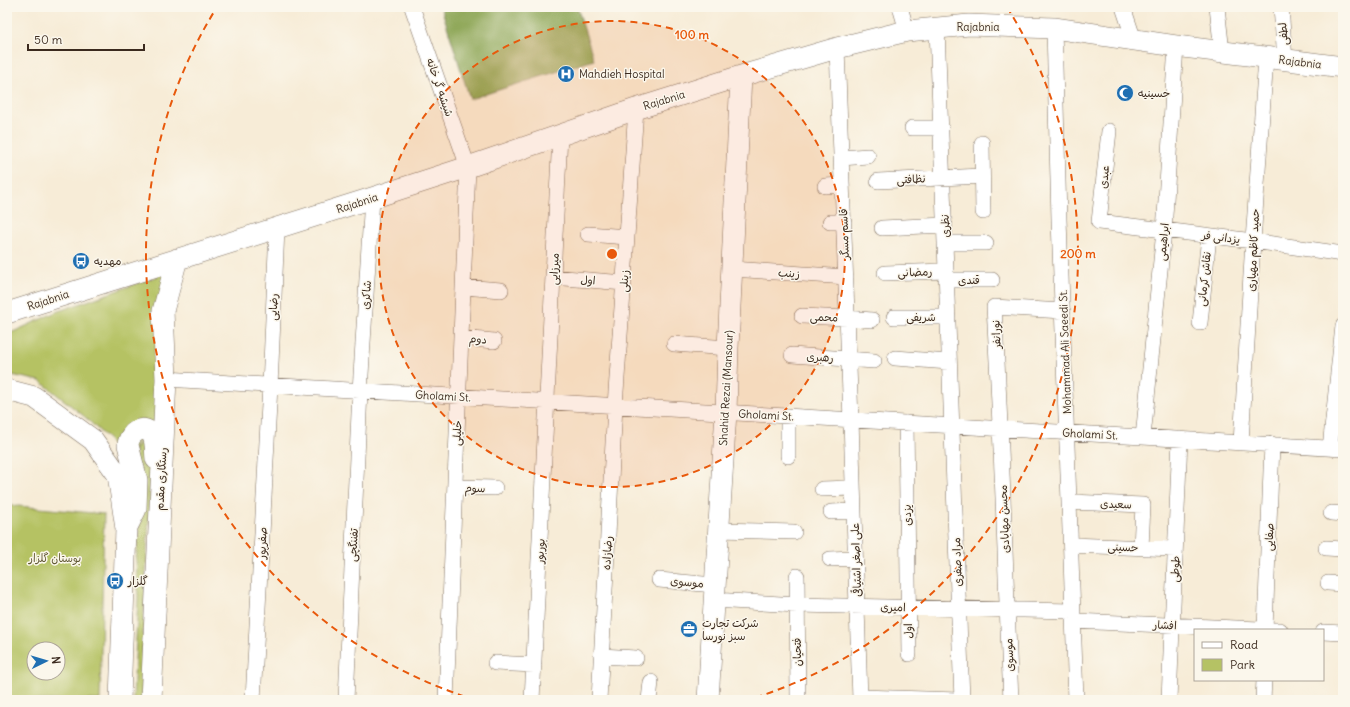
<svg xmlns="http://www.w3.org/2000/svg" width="1350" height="707" font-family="Delius,'Playpen Sans Arabic',sans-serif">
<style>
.green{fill:#b5c264;stroke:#787641;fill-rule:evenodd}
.forest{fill:#90a85a;stroke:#66693c}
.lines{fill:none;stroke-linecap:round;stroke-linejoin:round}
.street-casing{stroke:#7d6e5f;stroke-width:16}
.secondary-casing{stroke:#7d6e5f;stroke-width:22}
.street{stroke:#fff;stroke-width:15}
.secondary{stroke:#fff;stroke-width:21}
.ring{fill:none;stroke:#e8590c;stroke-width:2;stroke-dasharray:7 5}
.labels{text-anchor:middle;stroke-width:3;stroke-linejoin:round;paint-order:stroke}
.street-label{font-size:11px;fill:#3b2a1e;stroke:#fbf7ec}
.poi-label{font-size:11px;fill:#3b2a1e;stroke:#fbf7ec;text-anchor:start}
.park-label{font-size:11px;fill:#605833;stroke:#fbf7ec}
.centre{fill:#e8590c;stroke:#fbf7ec;stroke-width:2}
.ring-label{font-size:12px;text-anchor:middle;font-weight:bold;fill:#e8590c;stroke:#fbf7ec;stroke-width:3;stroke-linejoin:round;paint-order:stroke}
</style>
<rect width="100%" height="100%" fill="#fbf7ec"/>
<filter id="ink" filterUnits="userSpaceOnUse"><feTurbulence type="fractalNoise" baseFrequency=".025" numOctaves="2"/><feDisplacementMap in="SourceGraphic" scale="8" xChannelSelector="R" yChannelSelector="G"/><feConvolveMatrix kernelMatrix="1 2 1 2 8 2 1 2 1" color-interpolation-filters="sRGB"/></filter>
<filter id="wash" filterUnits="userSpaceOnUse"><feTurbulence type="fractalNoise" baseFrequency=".012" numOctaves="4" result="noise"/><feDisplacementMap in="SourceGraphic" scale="16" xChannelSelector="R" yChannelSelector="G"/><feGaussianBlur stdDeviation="0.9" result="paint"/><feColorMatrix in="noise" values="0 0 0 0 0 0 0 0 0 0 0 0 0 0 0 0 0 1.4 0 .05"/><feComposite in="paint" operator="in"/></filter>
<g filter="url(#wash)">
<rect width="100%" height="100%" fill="#f7ecd7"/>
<path class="green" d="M167,273L158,430L150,423L125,468L110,441L85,417L40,381L7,374V333L13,332L56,312Z
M145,437L151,451L150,494L143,637L142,700H133L138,597L136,560L139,524L135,446L139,438Z
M7,505L104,514L100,700H7ZM34,649H58V673H34Z"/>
<path class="forest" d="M441,7H577L594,60L470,99Z"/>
</g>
<g filter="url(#ink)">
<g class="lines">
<g class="street-casing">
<path id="street" d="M412,7L468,167L446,700
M900,7L907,31
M1123,7L1134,40
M1217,7L1222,52
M1281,7L1285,60
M937,28L962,700
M1054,28L1059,219L1076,700
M837,48L851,420L860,700
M912,128H941
M1109,131L1099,222L1253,241L1343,254
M982,143L983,212
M841,158L868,156
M878,181L982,176
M825,186L842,185
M830,222H844
M882,228L945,225
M588,234L627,237
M945,243H986
M732,269L846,277
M885,273L946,271
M553,277L624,283
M946,280H992
M463,287L501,290
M802,316L847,318L872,320
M894,317H948
M1200,323L1209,236
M461,338L494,341
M674,344L728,348
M792,355L874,361
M895,358L949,362
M166,379L1343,449
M906,423L909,654
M1143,437L1164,231L1176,46
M1241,443L1253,241L1266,58
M1330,448L1343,326
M788,456V416
M455,487L495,488
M822,489L853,488
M1070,502L1143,505L1141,548
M831,512L854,511
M1331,513L1343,514
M718,530L794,532
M1071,545L1175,549
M1326,548L1343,549
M830,559L855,558
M797,576L798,700
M659,580L714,585
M1328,583L1343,584
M713,600L797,605L1073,611
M1074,621L1280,630
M1265,630L1272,444
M1323,632L1343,633
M601,656L636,658
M495,663L534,665
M860,697L959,700
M253,700L270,386L277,229
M346,700L360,391L372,198
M532,700L560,135
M599,700L615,406L636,109
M649,700L651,682
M1011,700C1005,569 1002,438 994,307L1063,311
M1169,700L1180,439
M1263,700L1264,680"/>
</g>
<g class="secondary-casing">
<path id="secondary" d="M7,313L372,198L468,167L636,109L741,76L837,48L907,31L969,25L1054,28L1176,46L1343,67
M7,390L34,397L93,440L118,475L126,529L120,700
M128,525L136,509L137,480L128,445C129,432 145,422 153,436C156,442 155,452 156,459
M151,700L166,379L163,311L177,259
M708,700L726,412L728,348L741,76"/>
</g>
<use href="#street" class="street"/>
<use href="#secondary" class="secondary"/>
</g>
</g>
<circle cx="612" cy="254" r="233" fill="#e8590c" fill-opacity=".12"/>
<g class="ring">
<circle cx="612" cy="254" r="233"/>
<path d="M476 700A466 466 0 0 1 217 7M1007 7A466 466 0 0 1 748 700"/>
</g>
<defs>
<g id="hospital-disc" transform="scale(0.9)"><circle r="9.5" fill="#1f6fb2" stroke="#fbf7ec"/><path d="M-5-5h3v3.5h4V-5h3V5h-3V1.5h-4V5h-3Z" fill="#fff"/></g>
<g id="mosque-disc" transform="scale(0.9)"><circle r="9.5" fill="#1f6fb2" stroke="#fbf7ec"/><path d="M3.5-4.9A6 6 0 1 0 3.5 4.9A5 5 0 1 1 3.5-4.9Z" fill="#fff"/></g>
<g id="bus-disc" transform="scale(0.9)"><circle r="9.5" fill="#1f6fb2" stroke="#fbf7ec"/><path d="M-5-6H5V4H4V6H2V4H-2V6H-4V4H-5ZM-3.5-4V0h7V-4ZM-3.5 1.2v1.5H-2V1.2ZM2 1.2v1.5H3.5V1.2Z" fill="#fff"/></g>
<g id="office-disc" transform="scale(0.9)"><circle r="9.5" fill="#1f6fb2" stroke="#fbf7ec"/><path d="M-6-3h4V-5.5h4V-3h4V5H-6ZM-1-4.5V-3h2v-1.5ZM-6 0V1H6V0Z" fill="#fff"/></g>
</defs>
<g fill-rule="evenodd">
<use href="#hospital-disc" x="566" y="74"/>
<use href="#mosque-disc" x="1125" y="93"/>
<use href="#bus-disc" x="81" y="261"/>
<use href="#bus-disc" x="115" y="581"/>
<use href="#office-disc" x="689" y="629"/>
</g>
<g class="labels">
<g class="street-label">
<text x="978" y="31">Rajabnia</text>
<text transform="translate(1283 34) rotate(-95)" y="4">لطفی</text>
<text transform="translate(1300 62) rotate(7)" y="4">Rajabnia</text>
<text transform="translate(440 87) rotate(71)" y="4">شیشه گر خانه</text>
<text transform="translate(664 100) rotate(-17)" y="4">Rajabnia</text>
<text transform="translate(1104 177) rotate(-84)" y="4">عبدی</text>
<text transform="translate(911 179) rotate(-3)" y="4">نظافتی</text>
<text transform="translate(357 203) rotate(-18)" y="4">Rajabnia</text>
<text transform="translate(945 226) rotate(-92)" y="4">نظری</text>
<text transform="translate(844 234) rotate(-92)" y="4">قاسم مسگر</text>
<text transform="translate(1221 237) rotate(7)" y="4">یزدانی فر</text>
<text transform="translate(1163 242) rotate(-85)" y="4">ابراهیمی</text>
<text transform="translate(1253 250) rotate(-87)" y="4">حمید کاظم مهیاری</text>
<text transform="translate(554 269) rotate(-87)" y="4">میرزایی</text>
<text transform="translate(915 272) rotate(-2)" y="4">رمضانی</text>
<text transform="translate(789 273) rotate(4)" y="4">زینب</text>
<text transform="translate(1204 279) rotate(-84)" y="4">نقاش کرمانی</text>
<text transform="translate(588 280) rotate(4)" y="4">اول</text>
<text x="969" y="284">قندی</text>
<text transform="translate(624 281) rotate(-86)" y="4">زینلی</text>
<text transform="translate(366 295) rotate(-86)" y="4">شاکری</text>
<text transform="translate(48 300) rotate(-18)" y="4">Rajabnia</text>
<text transform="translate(273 307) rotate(-88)" y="4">رضایی</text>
<text transform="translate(824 317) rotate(2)" y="4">محمی</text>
<text x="921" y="321">شریفی</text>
<text transform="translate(996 334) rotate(-93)" y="4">نورانفر</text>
<text transform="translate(478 339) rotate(5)" y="4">دوم</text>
<text transform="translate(1065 352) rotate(-92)" y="4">Mohammad Ali Saeedi St.</text>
<text transform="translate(820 357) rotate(3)" y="4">رهبری</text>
<text transform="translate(726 388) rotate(-87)" y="4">Shahid Rezai (Mansour)</text>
<text transform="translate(443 396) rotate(3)" y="4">Gholami St.</text>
<text transform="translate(766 415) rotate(3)" y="4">Gholami St.</text>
<text transform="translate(457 433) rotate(-87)" y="4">خلیلی</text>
<text transform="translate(1090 434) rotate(3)" y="4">Gholami St.</text>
<text transform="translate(161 479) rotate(-87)" y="4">رستگاری مقدم</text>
<text transform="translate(475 488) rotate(2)" y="4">سوم</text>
<text transform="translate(1116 504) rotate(2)" y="4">سعیدی</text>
<text transform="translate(907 515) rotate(-91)" y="4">یزدی</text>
<text transform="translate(1004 519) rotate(-92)" y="4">محسن مهابادی</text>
<text transform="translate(1269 537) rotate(-88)" y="4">صفایی</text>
<text transform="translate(262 543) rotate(-87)" y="4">صفرپور</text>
<text transform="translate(353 545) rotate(-87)" y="4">تفننگچی</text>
<text transform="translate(1123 547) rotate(2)" y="4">حسینی</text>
<text transform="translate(540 551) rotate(-87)" y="4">بوربور</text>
<text transform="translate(607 553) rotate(-87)" y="4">رضازاده</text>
<text transform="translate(856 560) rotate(-92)" y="4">علی اصغر اشتیاقی</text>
<text transform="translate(957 562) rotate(-92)" y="4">مراد صفری</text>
<text transform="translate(1175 569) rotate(-87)" y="4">طوطی</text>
<text transform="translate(687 582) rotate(5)" y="4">موسوی</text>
<text transform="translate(893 607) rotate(1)" y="4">امیری</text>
<text transform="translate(1165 625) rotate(2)" y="4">افشار</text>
<text transform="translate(908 631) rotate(-91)" y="4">اول</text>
<text transform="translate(797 652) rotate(-91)" y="4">فتحیان</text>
<text transform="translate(1009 655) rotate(-93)" y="4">موسوی</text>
</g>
<g class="poi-label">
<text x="579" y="78">Mahdieh Hospital</text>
<text x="1138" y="97">حسینیه</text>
<text x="94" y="265">مهدیه</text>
<text x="128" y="585">گلزار</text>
<text x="702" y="627">شرکت تجارت<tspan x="702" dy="13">سبز نورسا</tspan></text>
</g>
<g class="park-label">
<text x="55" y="562">بوستان گلزار</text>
</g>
</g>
<circle cx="612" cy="254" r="6" class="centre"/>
<g class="ring-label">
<text x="692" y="39">100 m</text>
<text x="1078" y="258">200 m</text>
</g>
<rect width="1350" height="707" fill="none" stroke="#fbf7ec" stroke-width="24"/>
<rect x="1194" y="629" width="130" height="52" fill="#fbf7ec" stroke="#aea59a"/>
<rect x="1202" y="642" width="20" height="6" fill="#ffffff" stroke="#aea59a"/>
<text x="1230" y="649" font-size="12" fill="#3b2a1e">Road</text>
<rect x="1202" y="659" width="20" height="12" fill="#b5c264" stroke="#aea59a"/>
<text x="1230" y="669" font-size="12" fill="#3b2a1e">Park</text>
<g transform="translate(46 661) rotate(85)"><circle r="19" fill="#fbf7ec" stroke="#aea59a"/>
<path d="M0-3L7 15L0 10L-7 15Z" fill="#1f6fb2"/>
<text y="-6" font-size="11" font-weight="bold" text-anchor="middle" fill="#3b2a1e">N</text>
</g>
<path d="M28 44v6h116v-6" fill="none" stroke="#3b2a1e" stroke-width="2"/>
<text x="34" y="44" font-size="12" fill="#3b2a1e" stroke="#fbf7ec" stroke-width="3" paint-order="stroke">50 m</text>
</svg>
